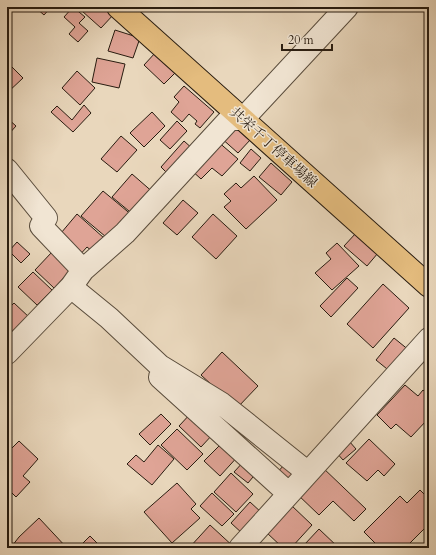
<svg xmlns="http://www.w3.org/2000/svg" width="436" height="555" font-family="Cardo,'Noto Serif JP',serif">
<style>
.building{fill:#dfa496;stroke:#281c10}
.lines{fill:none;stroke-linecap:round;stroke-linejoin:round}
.minor-casing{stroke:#584b3b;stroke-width:24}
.major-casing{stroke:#281c10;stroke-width:24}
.minor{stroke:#f1e5d3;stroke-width:22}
.major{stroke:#e4bc7e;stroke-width:22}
.labels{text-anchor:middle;stroke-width:3;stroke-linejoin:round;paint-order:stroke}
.street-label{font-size:14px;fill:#281c10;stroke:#f1e5d3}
</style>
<rect width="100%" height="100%" fill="#e9d7bc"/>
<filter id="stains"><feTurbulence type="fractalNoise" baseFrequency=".005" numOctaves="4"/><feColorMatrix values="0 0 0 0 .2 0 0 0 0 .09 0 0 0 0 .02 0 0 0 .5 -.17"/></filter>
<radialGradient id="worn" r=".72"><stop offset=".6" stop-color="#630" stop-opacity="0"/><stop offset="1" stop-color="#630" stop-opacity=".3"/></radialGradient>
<path class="building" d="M35,7H51L44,15Z
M73,7L85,17L79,23L88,31L78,42L69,34L75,27L64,17Z
M86,7H106L114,14L101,28L82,11Z
M115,30L140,38L133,58L108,51Z
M156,52L176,72L164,84L144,65Z
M97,58L125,64L119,88L92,82Z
M7,62L23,78L7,93Z
M77,71L95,88L80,105L62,88Z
M184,86L214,112L200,128L195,124L197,121L189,114L182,122L171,112L179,102L174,97Z
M84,105L91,113L73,132L51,112L57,106L72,120Z
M152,112L165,126L144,147L130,133Z
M7,118L16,126L7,136Z
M177,121L187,131L170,149L160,140Z
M233,123L251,139L238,153L220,137Z
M121,136L137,150L117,172L101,159Z
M216,140L238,159L222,176L212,168L201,179L190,169Z
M184,141L194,150L170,176L161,167Z
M251,149L261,158L250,171L240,163Z
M271,163L292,182L281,195L259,177Z
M132,174L155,194L135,216L112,197Z
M254,176L277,200L246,229L224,207L231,201L224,194L236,183L241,188Z
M103,191L133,216L112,242L81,216Z
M183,200L198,213L177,235L163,223Z
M77,214L104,238L92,251L87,247L77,258L56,239Z
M213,214L237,236L216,259L192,237Z
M356,233L378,253L367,266L344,246Z
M17,242L30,254L21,263L9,251Z
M337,243L359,266L332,290L315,273L331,259L326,253Z
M52,252L71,270L54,288L35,270Z
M33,272L52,290L37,305L18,287Z
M347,278L358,288L331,317L320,306Z
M383,284L409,308L373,348L347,324Z
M14,303L30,318L10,339L7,336V310Z
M394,338L410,351L392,373L376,360Z
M222,352L258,386L237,408L201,375Z
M405,385L418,396L423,390L429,395V422L427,420L411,437L396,424L391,429L377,415Z
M192,412L214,433L201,447L179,426Z
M161,414L171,424L150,445L139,434Z
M177,429L203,454L187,470L161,445Z
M369,439L395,464L384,476L378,470L367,481L346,463Z
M225,440L240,454L220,476L204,461Z
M19,441L38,459L23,476L30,482L16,497L7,488V453Z
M349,441L356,449L343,460L336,452Z
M158,445L174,459L152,485L127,464L136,455L144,462Z
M245,460L258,471L248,483L234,472Z
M286,463L300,475L285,490L272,478Z
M321,466L366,509L354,521L333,501L319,515L296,493Z
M231,473L253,494L236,512L214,492Z
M177,483L196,504L191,509L200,518L172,543L144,512Z
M420,490L429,499V524L405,548H380L364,532L400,496L407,503Z
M212,493L234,514L222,526L200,506Z
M250,502L262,513L243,534L231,523Z
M291,505L312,525L291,548H283L266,532Z
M39,518L67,548H14L12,546L19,537Z
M210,525L235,548H189Z
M319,529L339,548H307L304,545Z
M90,536L102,548H78Z"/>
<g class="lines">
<g class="minor-casing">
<path id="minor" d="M7,170L46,218L41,226L83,270
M71,287L83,270L125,233L230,119H243L347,7
M7,353L71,287L109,318L160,366L222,404L307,472
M160,377L288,493
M240,548L429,339"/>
</g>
<g class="major-casing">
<path id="major" d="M118,7L429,286"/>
</g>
<use href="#minor" class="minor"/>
<use href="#major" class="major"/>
</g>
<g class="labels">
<g class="street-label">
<text transform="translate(274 147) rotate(42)" y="5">共栄千丁停車場線</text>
</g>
</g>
<rect width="436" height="555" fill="none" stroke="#e9d7bc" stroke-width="24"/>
<rect x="8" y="8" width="420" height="539" fill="none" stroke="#281c10" stroke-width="2"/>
<rect x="12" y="12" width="412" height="531" fill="none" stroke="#281c10"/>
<path d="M282 44v6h50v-6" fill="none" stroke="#281c10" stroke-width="2"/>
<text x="288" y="44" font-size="12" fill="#281c10" stroke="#f1e5d3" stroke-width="3" paint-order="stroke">20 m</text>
<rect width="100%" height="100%" filter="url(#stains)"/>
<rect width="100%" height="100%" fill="url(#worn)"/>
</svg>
